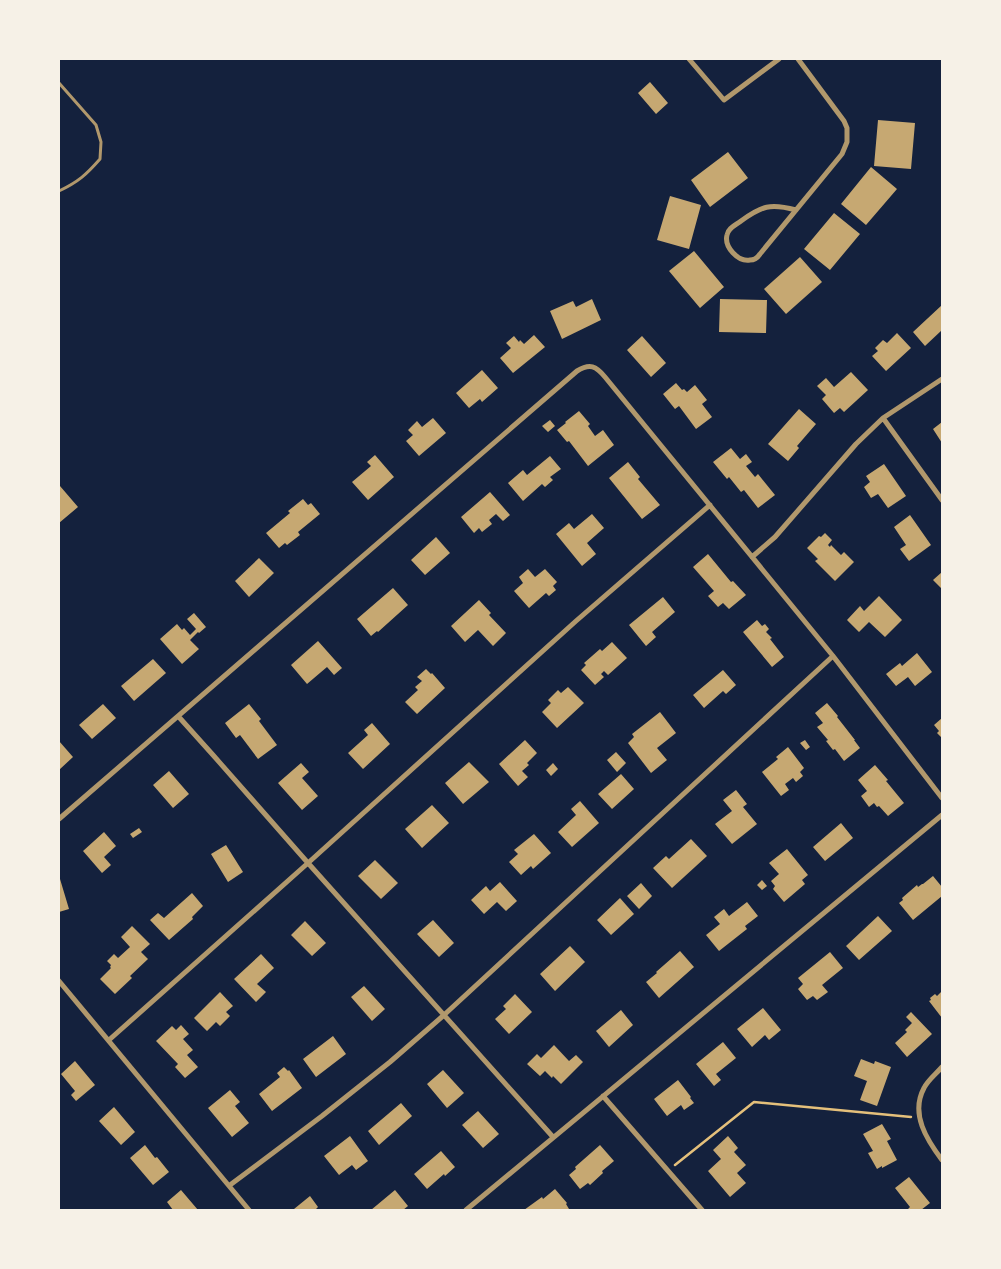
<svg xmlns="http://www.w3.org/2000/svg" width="1001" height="1269" font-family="'PT Sans Narrow',sans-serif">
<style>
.building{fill:#c6a872}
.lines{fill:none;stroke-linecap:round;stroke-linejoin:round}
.path{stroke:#e5c07b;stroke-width:2.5}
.service{stroke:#b1986c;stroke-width:3}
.minor{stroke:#b1986c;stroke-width:5}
</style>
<rect width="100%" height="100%" fill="#14213d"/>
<path class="building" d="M650,82L668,103L656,114L638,93Z
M878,120L915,123L911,169L874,166Z
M728,152L748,178L710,207L691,180Z
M871,167L897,189L866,225L841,204Z
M670,196L701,205L689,249L657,240Z
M834,213L860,234L830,270L804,249Z
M694,251L724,287L700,308L669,271Z
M800,257L822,282L786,314L764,289Z
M592,299L601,320L562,339L550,311L573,301L576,307Z
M720,299L767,300L766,333L719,332Z
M942,305V330L925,346L913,332Z
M897,333L911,348L886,371L872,356L878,351L875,348L883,340L887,343Z
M534,335L545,347L513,373L500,358L511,348L506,343L514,336L519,342L520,340L524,344Z
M642,336L666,363L651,377L627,350Z
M482,370L498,388L482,402L480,399L469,408L456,393Z
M851,372L868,390L844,412L840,408L834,413L822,399L826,395L817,386L826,378L834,387Z
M676,383L682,390L684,389L687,392L695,385L707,400L702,404L712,417L696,429L679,406L675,409L663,394Z
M799,409L816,424L797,446L799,448L788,461L768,444Z
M579,411L590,424L588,426L595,436L603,430L614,445L588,466L569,441L567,442L557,430L566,423L565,422Z
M433,418L446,433L419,456L406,441L413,435L408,430L417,421L422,427Z
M550,420L555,426L548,432L542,426Z
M942,422V443L933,429Z
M731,448L740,459L746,454L752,462L746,466L755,477L758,474L775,495L758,508L744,490L741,492L729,477L727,479L713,462Z
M375,455L394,477L368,500L352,482L371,466L367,462Z
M550,456L561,469L550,477L553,480L545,487L542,484L523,501L508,483L523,470L527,475Z
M628,462L640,477L638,479L660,505L642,519L609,478Z
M884,464L906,496L888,508L878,494L871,498L864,487L870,482L866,476Z
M60,486L78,507L59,523V487Z
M490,492L510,515L503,521L496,514L489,520L492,524L482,532L479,528L474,533L461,517Z
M303,499L308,505L311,503L320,514L298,532L300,535L287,545L285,543L279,548L266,533L290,513L288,511Z
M592,514L604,528L587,543L596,554L582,566L556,534L569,523L574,529Z
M910,515L931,545L909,561L900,549L906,545L894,527Z
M825,533L832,540L828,545L830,547L831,545L841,555L844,552L854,562L835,581L815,561L818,559L807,548L819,536L821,537Z
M436,537L450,553L425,575L411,560Z
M708,554L731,582L733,581L746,595L729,609L723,603L718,607L708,596L714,591L693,567Z
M259,558L274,573L249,597L235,581Z
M528,569L535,577L545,569L557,582L553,586L556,590L549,596L546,593L529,608L514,591L523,583L519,577Z
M942,572V589L933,580Z
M393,588L408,605L378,632L377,631L371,636L357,619Z
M879,596L902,620L885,637L869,622L859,632L847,620L860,606L864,611Z
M663,597L675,612L652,632L656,637L646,646L629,625Z
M479,600L491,613L489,615L506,633L493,646L478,630L465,642L451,626Z
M194,613L206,627L199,633L198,632L190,640L199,649L182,664L160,639L177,624L182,630L184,628L190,635L196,629L187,619Z
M757,620L762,626L765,624L769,629L766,632L772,638L770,639L784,657L772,667L743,632Z
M318,641L342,668L334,675L327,667L307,684L291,665Z
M612,642L627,658L608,675L604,671L601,674L604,677L595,685L581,670L586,665L584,663L600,649L602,651Z
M917,653L932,672L915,686L908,677L896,686L886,674L900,663L902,666Z
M153,659L166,673L134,701L121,686Z
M426,669L431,674L432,673L445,688L417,714L405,702L418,690L415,687L422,681L417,677Z
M723,670L736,685L726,694L723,691L704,708L693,695Z
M568,687L584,703L557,728L542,712L551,703L548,700L558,690L561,693Z
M827,703L838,716L837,717L855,740H854L860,748L844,761L835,749L833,750L826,741L828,740L817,727L823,723L815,713Z
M103,704L116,718L92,739L79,725Z
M249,704L261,719L259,721L277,745L258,759L240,735L236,738L225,723Z
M660,712L676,733L657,748L667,760L651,773L628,743L634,737L632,734Z
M942,718V738L937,733L939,731L934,725Z
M372,723L390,744L363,769L348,753L368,735L364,730Z
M525,740L537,753L527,763L529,765L522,771L528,777L518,786L499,764Z
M805,740L810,747L806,750L800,743Z
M59,741L73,757L59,770Z
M788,747L804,768L800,772L803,776L796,782L793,778L785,784L789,790L781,796L762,772L778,759L776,757Z
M616,752L626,763L617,772L607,760Z
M469,762L489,782L463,804L445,783Z
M301,763L309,772L302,778L318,796L302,810L278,783Z
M553,763L558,769L551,776L546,770Z
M875,765L888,780L886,781L904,803L888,816L879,806L877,807L874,803L869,807L861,796L867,791L858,780Z
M169,771L189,794L173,808L153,785Z
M621,774L634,789L612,809L598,794Z
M736,790L747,804L743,807L757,824L732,844L715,824L732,811L723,800Z
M580,801L599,823L572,847L558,832L576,815L571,809Z
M432,805L449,823L422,848L405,829Z
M841,823L853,838L825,861L813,847Z
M139,828L142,832L133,838L130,834Z
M104,832L116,846L104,857L111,865L102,873L83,851Z
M534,834L551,853L533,869L531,866L521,875L509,862L518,854L514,850Z
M691,839L707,856L672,888L653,868L666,856L669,859Z
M226,845L243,872L228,882L211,854Z
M787,849L808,875L802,880L805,884L784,902L773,889L775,886L771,881L779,874L769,863Z
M375,860L398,883L381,899L358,876Z
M933,876L942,887V896L913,920L899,903L903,900L902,898L917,885L918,887L922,884H923Z
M60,879L69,909L59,912V880Z
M762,880L767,886L762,890L757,885Z
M500,882L517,901L506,911L497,902L484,914L471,900L486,886L490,891Z
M641,883L652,896L639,909L627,896Z
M192,893L203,906L192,917L193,919L169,940L150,920L158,913L164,918Z
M620,898L634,914L611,935L597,920Z
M747,902L758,916L745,926L747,929L719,951L706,935L720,924L714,917L724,909L729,916Z
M878,916L892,931L859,960L846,946Z
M433,920L454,943L439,957L417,934Z
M305,921L326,943L312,956L291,935Z
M132,926L150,944L141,952L148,959L130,976L132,978L115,994L100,979L111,968L110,967L111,965L107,961L114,954L118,958L130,947L121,937Z
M570,946L585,962L555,991L540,974Z
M680,951L694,967L659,998L646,982L657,973L656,972Z
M830,952L843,968L822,985L828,992L817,1000L813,996L807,1000L798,989L803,984L798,978Z
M261,954L274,968L257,984L266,992L256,1002L234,979Z
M364,986L385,1009L372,1021L351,997Z
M942,991V1018L929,1001L931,1000L930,998L935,994L937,996Z
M220,992L233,1006L226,1012L230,1016L220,1026L216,1022L207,1031L194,1018Z
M515,994L532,1012L509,1034L495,1019L506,1009L503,1006Z
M763,1008L781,1030L769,1040L765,1035L752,1047L737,1029Z
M621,1010L633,1025L609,1047L596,1031Z
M911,1012L932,1034L907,1057L895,1043L907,1032L905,1030L912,1023L906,1017Z
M181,1025L189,1034L183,1039L193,1050L187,1055L198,1067L185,1078L175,1067L178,1064L156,1041L172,1026L176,1030Z
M333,1036L346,1054L316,1077L303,1059Z
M723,1042L736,1058L716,1074L721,1080L714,1086L696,1064Z
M554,1045L569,1061L576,1055L583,1062L561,1084L553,1076L552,1078L545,1071L540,1076L527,1064L537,1054L541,1058Z
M861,1059L874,1064L875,1061L891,1067L877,1106L860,1100L867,1081L854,1076Z
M75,1061L95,1085L76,1101L71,1095L75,1091L61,1074Z
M284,1067L288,1071L289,1070L302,1088L272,1111L259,1094L280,1077L277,1073Z
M443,1070L464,1093L447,1108L427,1084Z
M678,1080L691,1097L690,1098L694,1103L684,1110L681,1105L667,1116L654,1099Z
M230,1090L240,1102L235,1106L249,1123L232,1137L208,1108Z
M401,1103L412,1116L379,1145L368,1131Z
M114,1107L135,1132L121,1145L99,1121Z
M478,1111L499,1134L483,1148L462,1125Z
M882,1124L891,1139L887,1141L897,1160L882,1168V1166L877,1169L868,1153L873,1151L863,1134Z
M350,1136L368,1161L356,1170L352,1165L339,1175L324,1156Z
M728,1136L738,1148L734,1152L746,1165L737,1173L746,1183L730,1197L708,1171L721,1159L713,1150Z
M145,1145L155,1158L157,1157L169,1172L153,1185L130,1158Z
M600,1145L614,1161L602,1171L603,1173L590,1185L588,1183L580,1189L569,1175L576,1169L575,1167Z
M441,1151L455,1167L445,1176L444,1174L427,1189L414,1174Z
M909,1177L930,1203L921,1210H907L910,1207L895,1188Z
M555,1189L567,1203L566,1204L569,1209L568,1210L560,1209L559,1210H524L542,1197L543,1199Z
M181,1190L198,1210H173L167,1202Z
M395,1190L408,1206L403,1210H371Z
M310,1196L318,1207L315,1210H295L294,1209Z"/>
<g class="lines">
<path class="path" d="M675,1165L754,1102L911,1117"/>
<path class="service" d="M59,83L96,125L101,142L100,159C86,175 78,182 59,191"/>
<path class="minor" d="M689,59L724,100L779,59
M796,210C770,203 762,206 741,221C736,225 728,228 727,235C724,247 738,262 750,260C754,260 758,257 760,254L842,154L847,142V128L844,121L798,59
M883,418L942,500
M752,557L775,537L856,444L883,418L942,379
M178,716L213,755L308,863L553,1137
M59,819L577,371C590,363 596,366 605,377L833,656L942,798
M59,981L249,1210
M109,1040L308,863L576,621L710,505
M942,1067C936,1074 928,1080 924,1088C910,1114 927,1140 942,1160
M603,1096L702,1210
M230,1185L322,1116L390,1062L444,1015L833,656
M466,1210L942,815"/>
</g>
<rect width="1001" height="1269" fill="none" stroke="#f6f1e7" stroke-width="120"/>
</svg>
